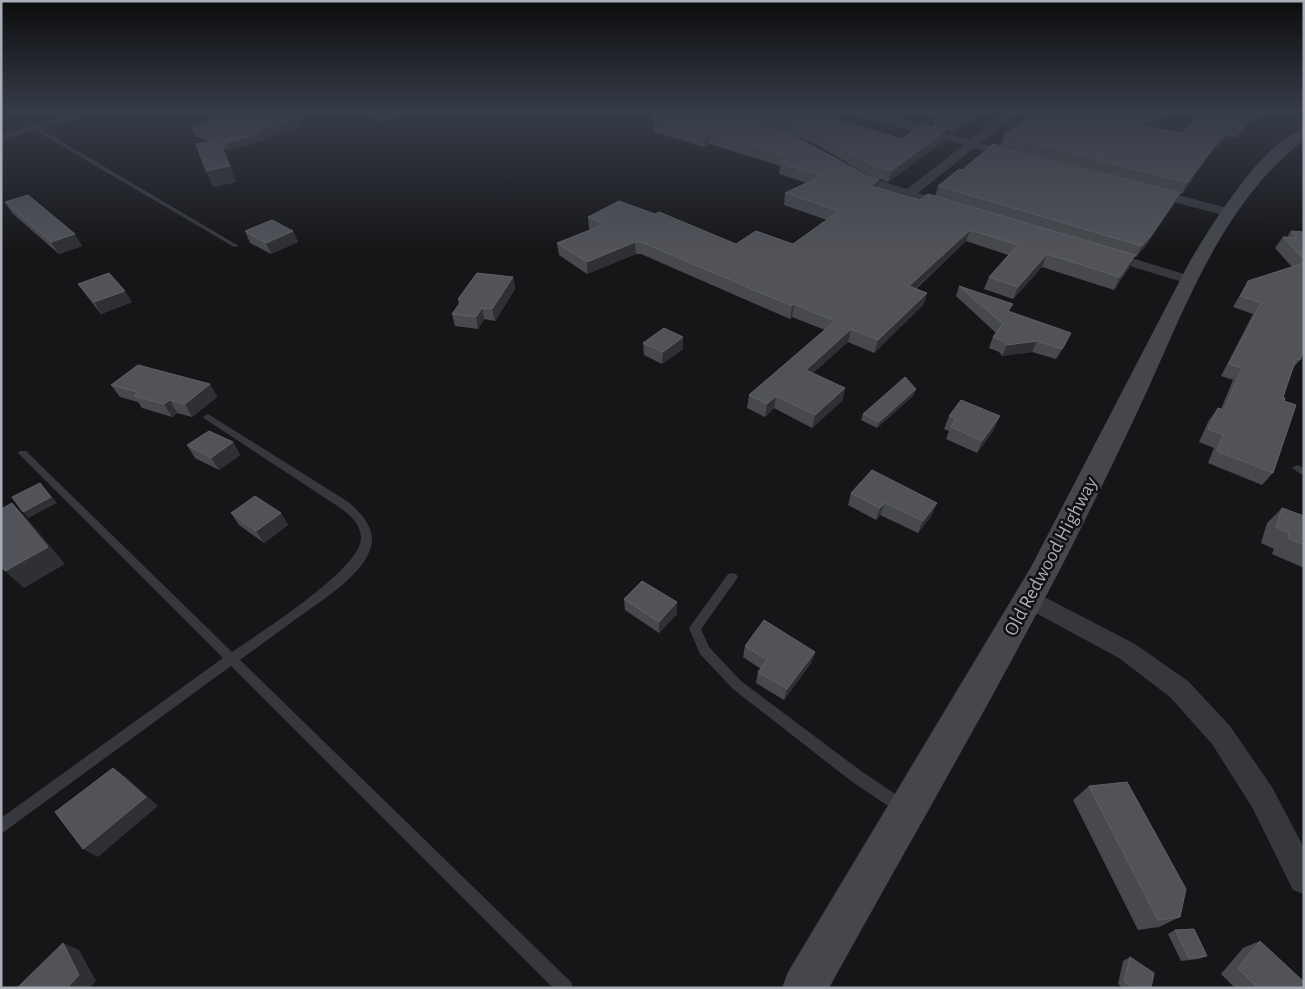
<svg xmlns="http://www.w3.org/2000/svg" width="1305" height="989" font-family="'Alegreya Sans',sans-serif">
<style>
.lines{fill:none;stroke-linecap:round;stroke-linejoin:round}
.service{fill:#37383d;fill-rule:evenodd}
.minor{fill:#37383d;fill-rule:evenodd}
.secondary{fill:#45474d;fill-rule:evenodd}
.wall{fill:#47494d}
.shaded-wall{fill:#2f3033}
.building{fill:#525359;stroke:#5f6168}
.labels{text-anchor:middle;stroke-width:5;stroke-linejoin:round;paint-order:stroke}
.street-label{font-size:20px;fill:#a8adb8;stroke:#111113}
</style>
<rect width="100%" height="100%" fill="#161618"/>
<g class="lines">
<path class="service" d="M33,127H37L239,246L234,247L33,129Z
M208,414L350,503C359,512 371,523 372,538C373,570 319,602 296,619C277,633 259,646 240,660L571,982L573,988H553L231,666L1,834V818L223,658L18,453L20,451H26L232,652C259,633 363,568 361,537C360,524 351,516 342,509L205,419L203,417Z
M1297,465L1304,468V476L1292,468Z
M732,573L736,574L738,577L736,580L701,629L709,647L741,681L861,771L907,802L909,807L907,812L902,814L897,812L851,781L733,689L700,654L689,628L728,574Z"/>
<path class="minor" d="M82,112H98L1,140V134Z
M843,112C883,109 932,129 971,140L1007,112H1018L981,143L1017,153L1019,155L1013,158L974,148L918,193L952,203L954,206L948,210L848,179L846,176L852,172L907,189L964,145Z
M1119,112H1133L1150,117L1163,112H1176L1150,124Z
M1152,188L1235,210L1236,213L1230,217L1148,195L1146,192L1148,189Z
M1105,250L1194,277L1196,280L1189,284L1100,257L1098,254Z
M1029,589L1135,644L1188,681L1230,726L1272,787L1304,848V894L1293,890L1252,807L1212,744L1170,697L1119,658L1021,605L1018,598L1021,591Z"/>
<path class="secondary" d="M1304,129V140C1225,200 1187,303 1147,391C1122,446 1095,500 1068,554C992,701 909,843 829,988H782L788,972L1031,567L1190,261C1211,226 1264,139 1304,129Z"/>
</g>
<path class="wall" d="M359,112H413L384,122Z
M650,112H827L840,115L839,121L902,139L946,130L933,126L935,118L933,117L934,112H983V113L954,133L946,130L943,141L888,182L866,174L819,146L790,133L766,127L878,187L920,200L935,196L938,186L962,170L1174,204L1144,248L1136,257H1134L1129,268L1114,290L1042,267L1013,299L984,289L989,277L1008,255L966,241L916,289L927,293L923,305L874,353L848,342L813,373L845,388L842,401L812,428L774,408L765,417L747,408L749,395L825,330L792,317L790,319L641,254H636L587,274L559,255L557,243L591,230L589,229L588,217L736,244H793L827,220L784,205L785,193L807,183L779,174L780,166L710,144L704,147L655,132Z
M1034,112H1152L1150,115L1148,114L1142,125L1181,133L1199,118L1204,112H1261L1257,118L1254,117L1236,138L1227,136L1209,155L1182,194L1001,145L1004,135Z
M302,126L264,138V140L229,150L222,148L236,182L213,187L209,142L194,135L191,127Z
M5,202L82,246L59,254L12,213Z
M245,231H293L298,242L271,254L250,243Z
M1291,231L1304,232V351L1300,360L1293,368L1283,397L1273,473L1262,485L1208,463L1214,448L1199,442L1209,420L1218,408L1221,409L1233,380L1221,376L1253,314L1233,307L1241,293L1248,281L1292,267L1275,248L1283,237H1287Z
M513,277L515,289L495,321L484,319L478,329L455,326L452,314L459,305L458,299Z
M78,284L132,302L101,314L86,295Z
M959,286L1010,312L1066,344L1056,359L1032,352L1002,356L999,352L989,348L993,337L996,333L956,296Z
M683,337V349L662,364L644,355L643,343Z
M210,384L217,397L192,417L177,413L172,417L142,408L138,402L120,397L111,385Z
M914,395L877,428L861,420L863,414Z
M949,416L995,428L977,453L946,439L949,431L944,429Z
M233,442L240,455L219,470L195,458L187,445Z
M851,493L932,515L918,533L880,515L876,520L848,505Z
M1282,508L1304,516V568L1272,554L1274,549L1261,543L1267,523Z
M231,513H281L288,525L264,543L239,525Z
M624,599L677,614L659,633L625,610Z
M745,646L815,652L811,663L784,700L756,683L758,672L761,669L743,657Z
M1089,786L1180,917L1159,927L1138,930L1073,800Z
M1175,930L1207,956L1199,959L1181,961L1168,934Z
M1260,941L1304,988H1235L1221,974L1243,948Z
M1130,957L1151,988H1123L1118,984L1123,961Z"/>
<path class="shaded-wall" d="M387,112H413L384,122L382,114Z
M719,112H726L725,117L718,122Z
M974,112H983V113L954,133L957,123Z
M1256,112H1258L1254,117L1236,138L1242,128Z
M1148,114L1144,124L1136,135L1140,125Z
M299,118L302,126L264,138V140L229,150L226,143L259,131Z
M1233,126L1227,136L1209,155L1182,194L1187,183L1215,145Z
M946,130L943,141L888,182L891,171Z
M710,134V144L704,147L705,137Z
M225,155L236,182L213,187L206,171Z
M879,179L877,191L871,186Z
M1180,193L1174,204L1144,248L1136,257L1142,246Z
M970,230L966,241L905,298L909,286Z
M293,231L298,242L271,254L266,243Z
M75,234L82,246L59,254L51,242Z
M635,242L636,254L587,274V262Z
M1047,254L1042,267L1013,299L1018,287Z
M1135,255L1129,268L1114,290L1120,277Z
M513,277L515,289L495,321L492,309Z
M125,291L132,302L101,314L94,302Z
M927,293L923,305L874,353L878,340Z
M794,304L792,317L790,319L792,306Z
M482,308L484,319L478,329L476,317Z
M851,329L848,342L803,382L806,370Z
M1071,333L1066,344L1056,359L1062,349Z
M683,337V349L662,364L663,352Z
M1037,341L1032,352L1002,356L1007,345Z
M210,384L217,397L192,417L185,404Z
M845,388L842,401L812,428L815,415Z
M916,389L914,395L877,428L879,422Z
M776,396L774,408L765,417L767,404Z
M170,400L177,413L172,417L164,404Z
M1000,416L995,428L977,453L982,441Z
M233,442L240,455L219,470L211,458Z
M40,483L57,503L28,518L23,512Z
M12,503L29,521L65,564L24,588L5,571Z
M885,503L880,515L876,520L880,508Z
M937,503L932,515L918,533L923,521Z
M281,513L288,525L264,543L256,531Z
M677,602V614L659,633V622Z
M815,652L811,663L784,700L787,689Z
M113,768L126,777L158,806L98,857L83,849Z
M63,943L79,950L96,981L89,988H67Z"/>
<path class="building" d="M238,112H280L299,118L259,131L262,132L226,143L191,127Z
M378,112H387L382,114Z
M653,112H719L720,113L793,135L866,175L879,179L871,186L920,200L928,194L1135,255L1120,277L1047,254L1018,287L989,277L1018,245L970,230L909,286L927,293L878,340L851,329L806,370L845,388L815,415L776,396L767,404L749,395L835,321L794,304L792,306L641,242H635L587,262L557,243L605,224L588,217L619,201L655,214L659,212L736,244L756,231L793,244L839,211L785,193L821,176L780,163L791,157L710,134L705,137L655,121Z
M746,112H826L840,115L836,118L840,119L837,120L902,139L922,124L946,130L891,171L868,163L821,136L792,123Z
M945,112H974L957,123L936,116Z
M1034,112H1144L1148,114L1140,125L1181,133L1196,118H1199L1204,112H1256L1242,128L1233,126L1215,145L1187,183L1004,135Z
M219,140L230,166L206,171L196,144Z
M993,144L1180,193L1150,237L1142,246L938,186L959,169L962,170Z
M28,195L75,234L51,242L5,202Z
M272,220L293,231L266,243L245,231Z
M1291,231L1304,232V250H1302V255L1304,256V260L1283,237L1297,238Z
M1304,263V351L1300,360L1296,359L1283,397L1285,398L1284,401L1296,405L1273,473L1217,451L1223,435L1208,429L1218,408L1224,410L1242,368L1229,364L1261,303L1241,296L1248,281Z
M109,273L125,291L94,302L78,284Z
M477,273L513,277L492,309L482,308L476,317L452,314L462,300L458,299Z
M959,286L1013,304L1008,311L1071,333L1062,349L1037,341L1007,345L1003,341L993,337L1003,324Z
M664,328L683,337L663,352L643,343Z
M138,365L210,384L185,404L170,400L164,404L134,396L138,392L111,385Z
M905,377L916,389L879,422L863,414Z
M961,400L1000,416L982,441L951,427L956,419L949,416Z
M209,431L233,442L211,458L187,445Z
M872,470L937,503L923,521L885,503L880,508L851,493Z
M40,483L51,497L23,512L12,497Z
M255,496L281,513L256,531L231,513Z
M12,503L48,547L5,571L1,566V509Z
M1282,508L1304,516V545L1288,538L1289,533L1276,527Z
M642,581L677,602L659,622L624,599Z
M764,620L815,652L787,689L758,672L767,660L745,646Z
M113,768L146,797L83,849L55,812Z
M1127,782L1186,889L1180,917L1158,920L1089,786Z
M1194,929L1207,956L1189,958L1175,930Z
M1260,941L1304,982V988H1258L1238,968Z
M63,943L79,975L67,988H18V987Z
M1130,957L1154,973L1151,988H1134L1124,981Z"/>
<linearGradient id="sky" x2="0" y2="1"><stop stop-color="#0c0c0d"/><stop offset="0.45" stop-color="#363c48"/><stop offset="1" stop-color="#363c48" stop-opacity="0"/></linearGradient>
<rect width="1305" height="250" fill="url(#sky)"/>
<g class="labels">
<g class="street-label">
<text transform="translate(1050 556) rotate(-62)" y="7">Old Redwood Highway</text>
</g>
</g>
<rect width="1305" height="989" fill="none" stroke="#a8adb8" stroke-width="5"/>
</svg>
